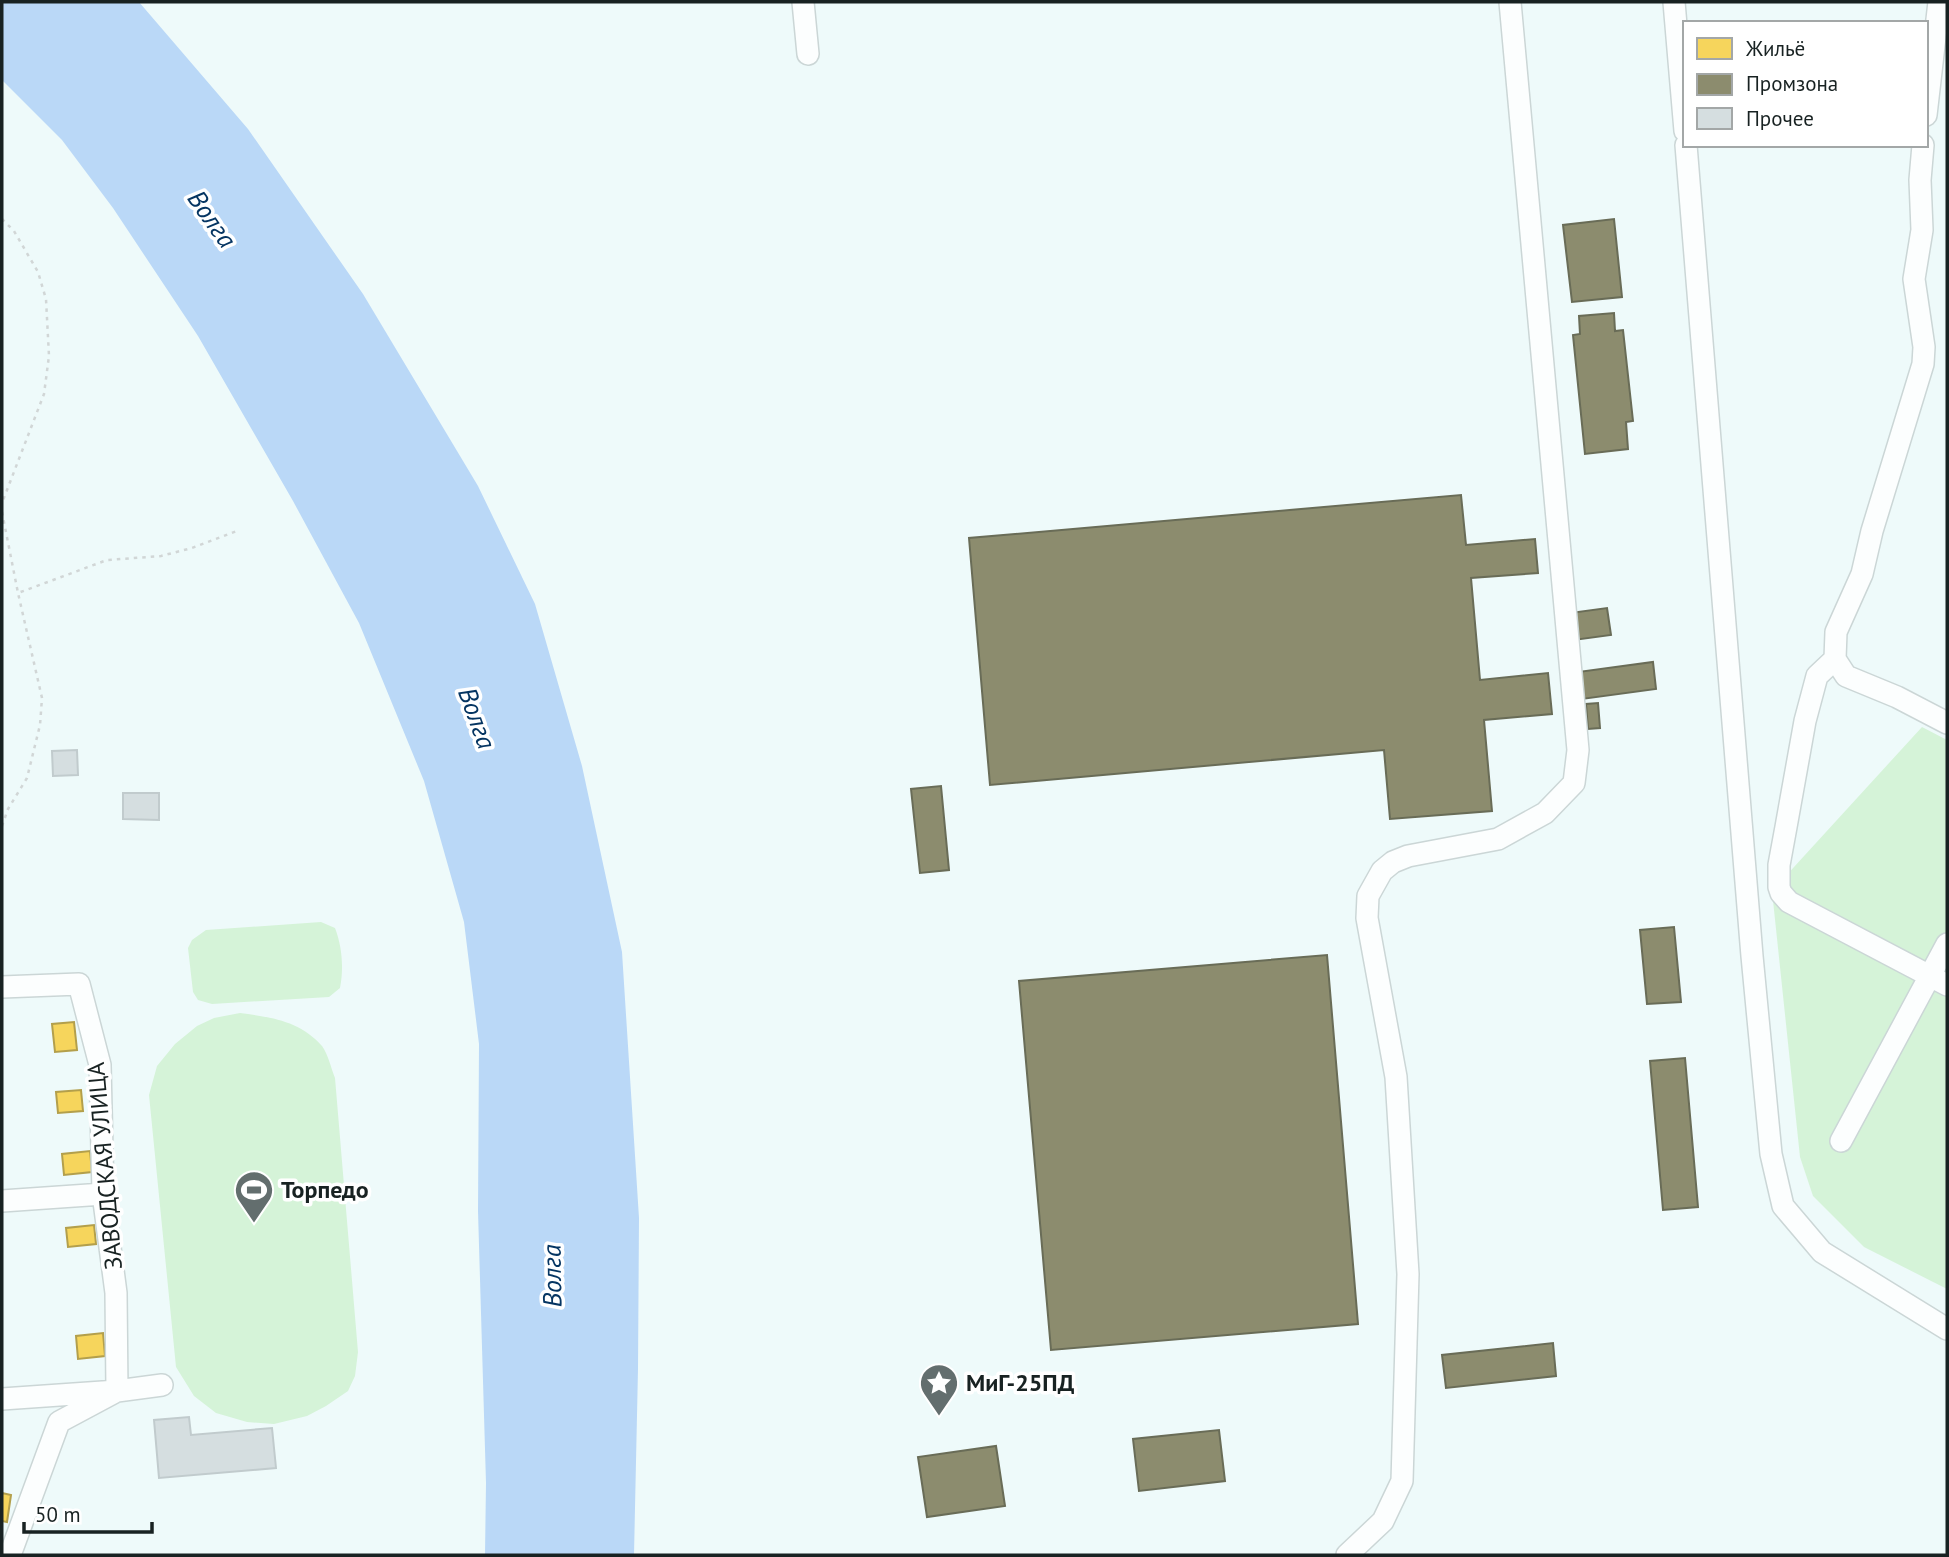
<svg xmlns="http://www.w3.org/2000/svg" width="1949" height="1557" font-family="'PT Sans',sans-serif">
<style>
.green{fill:#d5f3d8}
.water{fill:#bad8f7}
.homes{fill:#f6d55c;stroke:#b39f4b;stroke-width:2}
.industry{fill:#8c8c6e;stroke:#696c57;stroke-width:2}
.building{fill:#d5dee0;stroke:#c1cbcd;stroke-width:2}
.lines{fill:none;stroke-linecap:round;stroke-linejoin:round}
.minor-casing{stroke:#cbd6d6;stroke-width:24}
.path{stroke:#d1d6d6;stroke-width:2.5;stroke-dasharray:3.5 5;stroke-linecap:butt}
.minor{stroke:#fcfefe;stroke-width:21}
.labels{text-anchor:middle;stroke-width:7;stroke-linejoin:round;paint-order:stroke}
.street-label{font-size:24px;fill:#182222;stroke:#fff}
.poi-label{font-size:24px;font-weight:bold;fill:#182222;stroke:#fff;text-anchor:start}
.water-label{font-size:26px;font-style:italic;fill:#053562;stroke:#fff}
</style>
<rect width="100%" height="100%" fill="#eefafa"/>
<path class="green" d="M1922,727L1947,740V1289L1864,1247L1813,1196L1800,1157L1772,891Z
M321,922L335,928C342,946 344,968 340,988L329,997L212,1004L198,1000L193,992L188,948L192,940L206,930Z
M240,1013C271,1017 300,1021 322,1046C328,1054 331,1068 335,1078L358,1352L355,1376L348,1391L326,1406L307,1416L274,1424L247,1422L216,1413L194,1396L176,1367L149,1095L157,1066L175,1044L197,1026L214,1018Z"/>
<path class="water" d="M2,2H139L248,129L363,294L478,486L535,604L582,766L622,952L639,1218L638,1369L634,1555H485L486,1483L478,1211L479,1044L464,922L424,781L359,623L293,501L198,336L113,208L62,140L2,80Z"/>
<path class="homes" d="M74,1022L77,1050L55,1052L52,1024Z
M81,1090L83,1111L58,1113L56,1092Z
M90,1151L92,1172L64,1175L62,1154Z
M94,1225L96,1244L68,1247L66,1228Z
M103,1333L105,1356L78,1359L76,1336Z
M2,1493L11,1495L7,1522L2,1521Z"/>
<path class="industry" d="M1614,219L1622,297L1572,302L1563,225Z
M1614,313L1615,331L1623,330L1633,421L1626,422L1628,449L1585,454L1573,335L1580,334L1579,316Z
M1461,495L1466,545L1535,539L1538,573L1471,578L1480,680L1548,673L1552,714L1484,720L1492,811L1390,819L1384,750L990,785L969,538Z
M1607,608L1611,635L1574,640L1570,613Z
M1653,662L1656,689L1582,699L1578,672Z
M1598,703L1600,728L1588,729L1586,704Z
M941,786L949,870L920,873L911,789Z
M1674,927L1681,1002L1647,1004L1640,930Z
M1327,955L1358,1324L1051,1350L1019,981Z
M1685,1058L1698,1207L1663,1210L1650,1061Z
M1553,1343L1556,1376L1446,1388L1442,1355Z
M1219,1430L1225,1481L1139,1491L1133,1439Z
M996,1446L1005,1506L927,1517L918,1457Z"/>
<path class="building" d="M77,750L78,775L53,776L52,751Z
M123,793H159V820L123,819Z
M189,1417L191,1435L272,1428L276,1468L159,1478L154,1420Z"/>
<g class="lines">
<g class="minor-casing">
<path id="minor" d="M803,2L808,54
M1674,2L1685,131
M1926,115L1939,2
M1686,145L1752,956L1771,1154L1783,1206L1822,1252L1947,1329
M1923,145L1920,180L1922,230L1914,279L1924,347L1923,364L1872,531L1862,574L1836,632L1835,659L1846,676L1897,697L1947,723
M1835,659L1817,676L1805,721L1786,827L1779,865V887L1781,893L1789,902L1947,985
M2,987L79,984L100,1065L103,1194L116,1293L117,1391L59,1422L10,1555
M1841,1141L1947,944
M2,1201L103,1194
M2,1399L117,1391L162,1385
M1347,1555L1383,1521L1402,1481L1408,1274L1396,1077L1367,918L1368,896L1382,871L1393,862L1408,856L1498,839L1545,813L1574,783L1578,750L1510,2"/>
</g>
<path class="path" d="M2,219L14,231L38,272L46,299L49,356L44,394L2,503
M2,512L18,593
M2,826L8,809L27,778L40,725L42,698L18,593L107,560L161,556L192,548L237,531"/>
<use href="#minor" class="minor"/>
</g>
<defs>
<g id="stadium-pin" transform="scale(2.0125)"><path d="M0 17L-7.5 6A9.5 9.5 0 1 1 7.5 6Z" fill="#636e6e" stroke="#fff"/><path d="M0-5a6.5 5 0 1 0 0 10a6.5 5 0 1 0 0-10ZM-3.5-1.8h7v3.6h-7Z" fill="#fff"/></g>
<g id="sight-pin" transform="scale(2.0125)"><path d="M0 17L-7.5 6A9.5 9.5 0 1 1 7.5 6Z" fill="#636e6e" stroke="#fff"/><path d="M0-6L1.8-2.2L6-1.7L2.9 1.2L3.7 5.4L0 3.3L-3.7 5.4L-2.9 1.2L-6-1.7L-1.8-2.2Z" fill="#fff"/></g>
</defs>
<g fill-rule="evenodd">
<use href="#stadium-pin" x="254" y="1190"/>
<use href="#sight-pin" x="939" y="1383"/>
</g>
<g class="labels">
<g class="street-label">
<text transform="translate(105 1166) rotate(-95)" y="8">ЗАВОДСКАЯ УЛИЦА</text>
</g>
<g class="poi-label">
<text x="281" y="1198">Торпедо</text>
<text x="966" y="1391">МиГ-25ПД</text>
</g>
<g class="water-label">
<text transform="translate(212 219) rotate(55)" y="9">Волга</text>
<text transform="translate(477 718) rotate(70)" y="9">Волга</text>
<text transform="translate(552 1276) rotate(-91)" y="9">Волга</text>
</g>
</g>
<rect width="1949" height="1557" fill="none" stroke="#182222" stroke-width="7"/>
<rect x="1683" y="21" width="245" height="126" fill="#ffffff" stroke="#a3a7a7" stroke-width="2"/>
<rect x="1697" y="38" width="35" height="21" fill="#f6d55c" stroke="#a3a7a7" stroke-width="2"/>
<text x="1746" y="56" font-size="21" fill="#182222">Жильё</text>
<rect x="1697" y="74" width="35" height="21" fill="#8c8c6e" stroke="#a3a7a7" stroke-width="2"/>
<text x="1746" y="91" font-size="21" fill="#182222">Промзона</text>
<rect x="1697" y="108" width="35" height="21" fill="#d5dee0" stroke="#a3a7a7" stroke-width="2"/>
<text x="1746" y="126" font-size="21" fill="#182222">Прочее</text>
<path d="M24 1522v10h128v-10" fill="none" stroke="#182222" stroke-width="3.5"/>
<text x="35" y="1522" font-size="21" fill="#182222" stroke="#ffffff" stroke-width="5" paint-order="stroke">50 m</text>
</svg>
